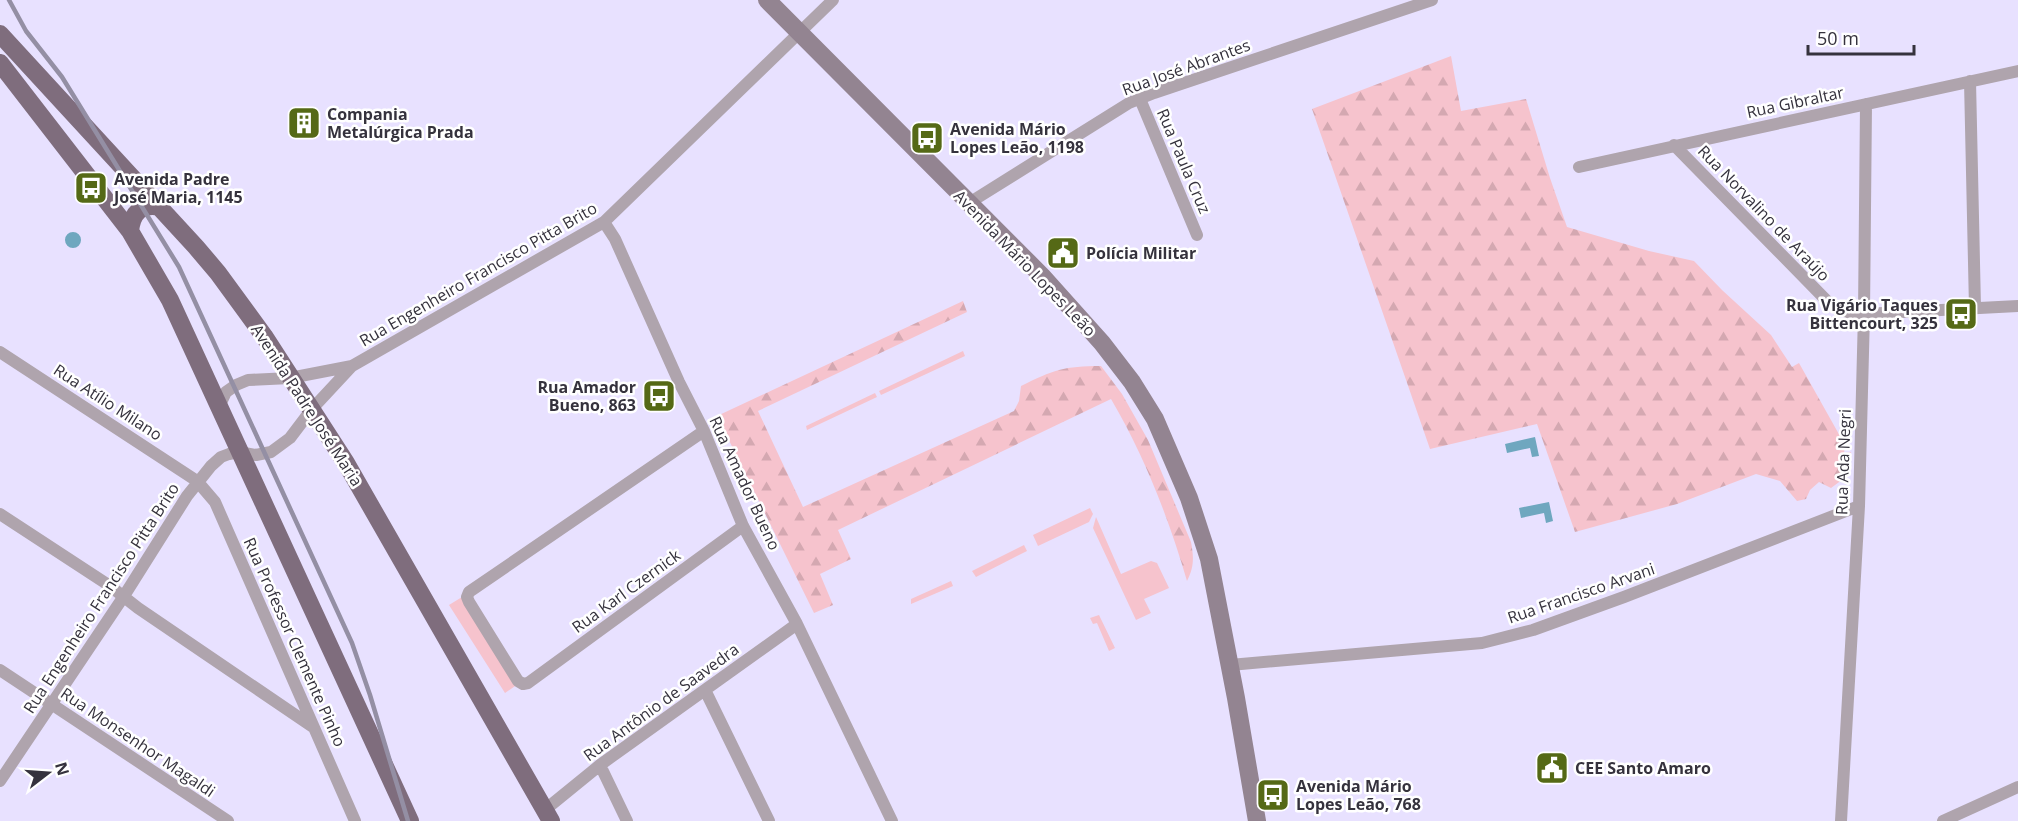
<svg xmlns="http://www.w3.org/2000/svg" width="2018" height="821" font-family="'Open Sans',sans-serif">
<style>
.green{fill:#f6c3cd}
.forest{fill:url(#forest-firs)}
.water{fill:#6fa7bf}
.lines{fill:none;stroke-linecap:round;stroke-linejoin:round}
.street{stroke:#afa4ad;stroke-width:12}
.secondary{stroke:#938491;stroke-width:18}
.primary{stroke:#7f6d7d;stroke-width:18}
.rail{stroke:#948fa4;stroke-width:4.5}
.labels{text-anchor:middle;stroke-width:5;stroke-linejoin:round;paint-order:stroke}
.street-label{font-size:16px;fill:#35323d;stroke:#fff}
.poi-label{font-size:16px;font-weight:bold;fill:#35323d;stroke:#fff;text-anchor:start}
</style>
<defs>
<pattern id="forest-firs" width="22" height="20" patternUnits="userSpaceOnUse" patternTransform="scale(1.5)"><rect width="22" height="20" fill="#f6c3cd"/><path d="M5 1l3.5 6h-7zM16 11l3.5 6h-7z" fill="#d4a8b1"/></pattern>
</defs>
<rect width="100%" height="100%" fill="#e8e1ff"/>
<path class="green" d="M963,351L965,356L881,395L879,391Z
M875,393L877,397L807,430L806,426Z
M1090,508L1093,514L1089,522L1038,546L1033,535Z
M1096,517L1121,574L1151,561L1157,563L1169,588L1144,599L1151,613L1136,620L1093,528Z
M1024,545L1027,551L976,577L972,571Z
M951,581L953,586L911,604V599Z
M462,597L518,684L505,693L449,605Z
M1099,615L1115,648L1109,651L1097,623L1093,624L1090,618Z"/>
<path class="forest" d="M1451,56L1461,111L1526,99L1550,178L1567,227L1649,251L1694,261L1722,290L1771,335L1792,367L1799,363L1845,445L1844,453L1851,452L1850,474L1831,488L1819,482L1810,490L1806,499L1797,501L1780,481L1756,474L1677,504L1575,532L1537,424L1430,449L1312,109Z
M963,301L967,312L758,411L803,507L1014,411L1019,401L1021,386C1053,370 1064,366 1101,366L1122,394L1148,440L1191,542C1194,558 1194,567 1187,581C1169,519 1144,455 1111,399L838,530L851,559L820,574L833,605L814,613L717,416Z"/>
<path class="water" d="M65 240a8 8 0 1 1 16 0a8 8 0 1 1-16 0Z
M1535,437L1539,456L1532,457L1530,448L1507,453L1505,444Z
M1549,502L1553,521L1546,523L1544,513L1521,518L1519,508Z"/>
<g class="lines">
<path class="street" d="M1970,81L1975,308
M1140,99L1197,235
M1674,145L1829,303C1841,311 1850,314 1864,314L2018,306
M1579,167L2018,71
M969,203L1129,103L1154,93L1432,0
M604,222L615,239L679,382L704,431L743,526L797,624L892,821
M0,352L197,481L215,502L355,821
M219,407L226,392L236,385L248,380L290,378L352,366
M704,431L469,592L467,597L469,602L518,681L523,684L528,683L743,526
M0,514L110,586L138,608L313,727
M1230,665L1482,643L1533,630L1624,597L1859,506
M0,670L228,821
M705,690L769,821
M600,765L627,821
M0,781L124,596L187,496L211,466L221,457L229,454L239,452L256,455L271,452L290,438L312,409L352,366L604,222L833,0
M546,809L600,765L797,624
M1841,821L1859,506L1864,314L1866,104
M1943,821L2018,787"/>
<path class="secondary" d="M767,0L1042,276L1102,343L1132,382L1155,419L1189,498L1209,559L1236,698L1257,821"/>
<path class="primary" d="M0,34L196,247L218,273L264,336L346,463L551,821
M0,63L130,231L170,300L410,821
M130,231C132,213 141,203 160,207"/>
<path class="rail" d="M9,0L26,31L62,77L179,267L352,643L370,695L408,821"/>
</g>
<defs>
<g id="building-square" transform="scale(1.725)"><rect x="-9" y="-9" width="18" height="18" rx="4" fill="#556916" stroke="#fff"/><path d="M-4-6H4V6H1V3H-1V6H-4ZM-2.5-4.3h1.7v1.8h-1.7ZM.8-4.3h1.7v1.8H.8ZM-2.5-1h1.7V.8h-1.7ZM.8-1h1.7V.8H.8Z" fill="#fff"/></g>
<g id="bus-square" transform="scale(1.725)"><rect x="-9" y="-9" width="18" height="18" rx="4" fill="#556916" stroke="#fff"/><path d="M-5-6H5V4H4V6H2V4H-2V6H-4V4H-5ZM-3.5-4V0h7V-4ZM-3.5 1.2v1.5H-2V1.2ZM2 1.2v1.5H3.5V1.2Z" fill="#fff"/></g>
<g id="civic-square" transform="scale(1.725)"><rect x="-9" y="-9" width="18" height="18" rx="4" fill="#556916" stroke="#fff"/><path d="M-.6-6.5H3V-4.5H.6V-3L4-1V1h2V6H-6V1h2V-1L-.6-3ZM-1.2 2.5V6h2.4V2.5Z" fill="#fff"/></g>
</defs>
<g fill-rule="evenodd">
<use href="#building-square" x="304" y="123"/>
<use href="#bus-square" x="927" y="138"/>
<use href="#bus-square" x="91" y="188"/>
<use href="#civic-square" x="1063" y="253"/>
<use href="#bus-square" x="1961" y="314"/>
<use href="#bus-square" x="659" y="396"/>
<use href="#civic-square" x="1552" y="768"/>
<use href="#bus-square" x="1273" y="795"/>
</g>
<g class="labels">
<g class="street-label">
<text transform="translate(1186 67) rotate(-20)" y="6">Rua José Abrantes</text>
<text transform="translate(1795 102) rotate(-12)" y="6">Rua Gibraltar</text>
<text transform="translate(1184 161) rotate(67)" y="6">Rua Paula Cruz</text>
<text transform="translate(1764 213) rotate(46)" y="6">Rua Norvalino de Araújo</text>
<text transform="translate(1025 263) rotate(46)" y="6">Avenida Mário Lopes Leão</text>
<text transform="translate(478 274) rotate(-30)" y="6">Rua Engenheiro Francisco Pitta Brito</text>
<text transform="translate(108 402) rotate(33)" y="6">Rua Atílio Milano</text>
<text transform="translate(307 405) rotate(57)" y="6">Avenida Padre José Maria</text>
<text transform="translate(1843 462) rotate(-88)" y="6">Rua Ada Negri</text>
<text transform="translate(745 483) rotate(65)" y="6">Rua Amador Bueno</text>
<text transform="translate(626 591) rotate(-36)" y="6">Rua Karl Czernick</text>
<text transform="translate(1581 593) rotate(-19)" y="6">Rua Francisco Arvani</text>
<text transform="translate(101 598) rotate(-57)" y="6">Rua Engenheiro Francisco Pitta Brito</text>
<text transform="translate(295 642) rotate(66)" y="6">Rua Professor Clemente Pinho</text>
<text transform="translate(661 702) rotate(-36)" y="6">Rua Antônio de Saavedra</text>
<text transform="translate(138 742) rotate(34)" y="6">Rua Monsenhor Magaldi</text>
</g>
<g class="poi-label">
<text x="327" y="120">Compania<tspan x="327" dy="18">Metalúrgica Prada</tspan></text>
<text x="950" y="135">Avenida Mário<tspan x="950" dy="18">Lopes Leão, 1198</tspan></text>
<text x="114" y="185">Avenida Padre<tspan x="114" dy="18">José Maria, 1145</tspan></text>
<text x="1086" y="259">Polícia Militar</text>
<text x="1938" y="311" text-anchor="end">Rua Vigário Taques<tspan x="1938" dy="18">Bittencourt, 325</tspan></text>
<text x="636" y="393" text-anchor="end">Rua Amador<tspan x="636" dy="18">Bueno, 863</tspan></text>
<text x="1575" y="774">CEE Santo Amaro</text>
<text x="1296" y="792">Avenida Mário<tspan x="1296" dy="18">Lopes Leão, 768</tspan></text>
</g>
</g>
<g transform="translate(48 773) rotate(73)" stroke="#ffffff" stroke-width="4.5" paint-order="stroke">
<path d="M0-4.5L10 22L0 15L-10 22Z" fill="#35323d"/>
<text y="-9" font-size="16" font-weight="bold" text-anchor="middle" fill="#35323d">N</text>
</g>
<path d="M1808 45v9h106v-9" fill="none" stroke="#35323d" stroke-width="3"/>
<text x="1817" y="45" font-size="18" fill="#35323d" stroke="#ffffff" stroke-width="4.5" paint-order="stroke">50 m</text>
</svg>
